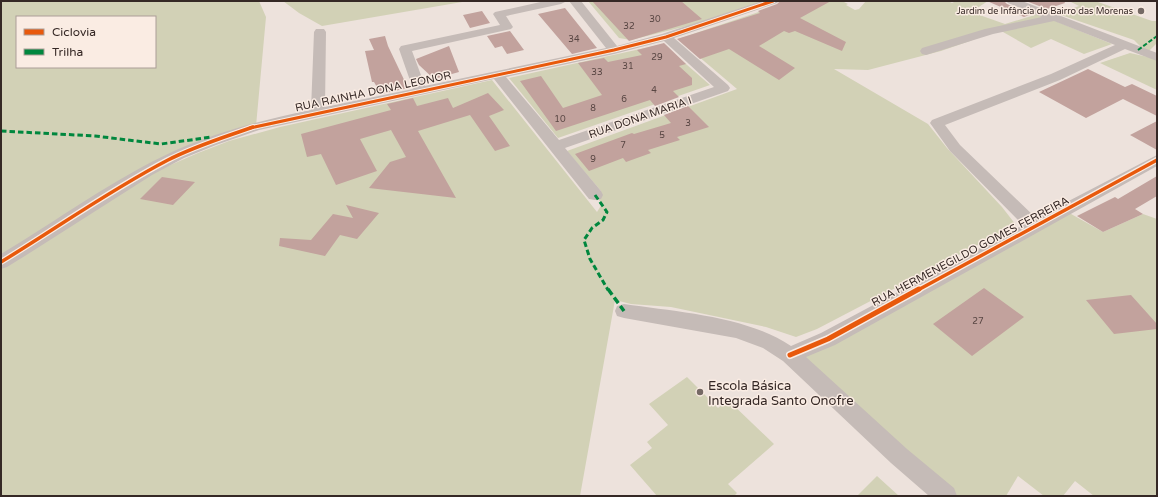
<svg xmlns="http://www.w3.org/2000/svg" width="1158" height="497" font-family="'Varela Round',sans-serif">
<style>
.green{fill:#d2d1b6;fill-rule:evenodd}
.building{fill:#c2a29d}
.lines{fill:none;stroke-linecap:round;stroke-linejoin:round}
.minor{fill:#c5bbb7;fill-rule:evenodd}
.quiet-far2{stroke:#00873e;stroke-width:2;stroke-dasharray:4.5 2;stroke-linecap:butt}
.quiet-far1{stroke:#00873e;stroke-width:3;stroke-dasharray:5.5 3;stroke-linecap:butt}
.quiet{stroke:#00873e;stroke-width:3.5;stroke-dasharray:7 3.5;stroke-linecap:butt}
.cycleway-far2-casing{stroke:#faece3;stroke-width:5}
.cycleway-far1-casing{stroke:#faece3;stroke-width:6}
.cycleway-casing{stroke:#faece3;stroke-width:8}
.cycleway-far2{stroke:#e8590c;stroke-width:3}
.cycleway-far1{stroke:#e8590c;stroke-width:3.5}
.cycleway{stroke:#e8590c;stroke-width:5}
.poi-dot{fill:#756965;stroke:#faece3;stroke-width:1.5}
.labels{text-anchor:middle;stroke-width:3;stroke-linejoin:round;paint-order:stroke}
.far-poi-label{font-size:9px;fill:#352825;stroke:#faece3;text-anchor:end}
.number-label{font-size:9px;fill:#584643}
.street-label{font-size:11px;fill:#352825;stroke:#faece3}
.near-poi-label{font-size:13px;fill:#352825;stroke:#faece3;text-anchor:start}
</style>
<rect width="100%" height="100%" fill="#ede2dc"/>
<path class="green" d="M1,1H259L266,17L256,126L169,160L1,262ZM17,17H155V67H17Z
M283,1H468L322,26L299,13Z
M588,1H763L691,25L631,40L619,38Z
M792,1H842L848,4L846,5L855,10L859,9L866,1H948L952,3L956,1H988L971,12L1005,24L1038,14L1112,44L1084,54L1051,39L1031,48L996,28L970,41L941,51L868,70L834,69L928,124L947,148L1002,207L1016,225L817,329L796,337L766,327L671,307L631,304L615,300L580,496H1V268L143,177L198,153L229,141L280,127L492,80L597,212L602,204L595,195L601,191L567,151L737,89L678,39Z
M1069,1H1100L1098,2L1152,21H1157V43L1149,51L1141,47L1134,40L1058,14L1079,6Z
M663,44L710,85L558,138L509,78Z
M1130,53L1157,59V90L1100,63Z
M1064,210L1103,232L1143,214L1157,219V496H1094L1075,481L1063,496H1044L1018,476L1006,496H947L790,355Z
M687,377L718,408L728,400L774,444L728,484L737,493L734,496H657L630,465L652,448L647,442L668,425L649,404Z
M877,476L899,496H857Z"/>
<path class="building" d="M592,1H681L702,19L629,41Z
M780,1H831L800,18L846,42L842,51L795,31L789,33L784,31L759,46L795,68L779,80L729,49L700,59L677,39L760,13L758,11L777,4Z
M987,1H1004L1007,4L1032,14L1024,17Z
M1026,1H1064L1065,3L1047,9Z
M565,8L597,48L572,54L538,14Z
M482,11L490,23L470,28L463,15Z
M510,31L524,50L507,54L502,46L495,48L487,36Z
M385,36L388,46L408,88L381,94L374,82H372L365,51L374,50L369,39Z
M664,43L686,64L679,66L692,78V85L673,91L679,97L655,106L650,100L556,131L520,81L541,76L563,108L602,95L578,63L604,58L608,62L642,55L637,50Z
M449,46L459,72L434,79L419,65L416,59Z
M1088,69L1125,87L1132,84L1157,96V116L1123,99L1086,118L1039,92Z
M488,93L504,110L489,116L510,146L495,151L470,115L418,131L456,198L369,188L390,162L406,157L391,130L360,139L377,171L336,185L321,154L307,157L301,134L391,110L387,104L413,98L417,106L448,98L453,108Z
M688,106L709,127L677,137L680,140L648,150L651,153L626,162L623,158L589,171L575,154L632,133L634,134L671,123L664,115Z
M1157,121V150L1130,135Z
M1157,176V196L1135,209L1143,214L1103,232L1077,216L1115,197L1118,199Z
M162,177L195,182L173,205L140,199Z
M346,205L379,213L357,239L340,235L325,256L279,246L280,238L311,240L333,214L353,218Z
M984,288L1024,317L972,356L933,324Z
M1131,295L1157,324V329L1114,334L1086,300Z"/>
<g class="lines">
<path class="minor" d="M545,1H567L561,4L506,16L513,27L511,29L412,51L425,86L606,48L569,1H581L617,46L662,34L762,1H779L777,3L674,38L728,85L730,88L728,91L565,148L601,191L603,195L601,199L595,200L589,199L494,79L259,130L216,145L184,158L152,175L28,254L7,267L1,269V254C58,220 113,179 174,151C220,131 263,120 311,110L314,32L316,29H324L326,32L325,107L413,89L399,49L401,46L500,25L493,14L495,12ZM664,41L714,87L559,140L506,77L614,54Z
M1006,1H1022L1157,53V61L1125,49L1060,80L945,125L960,145L1036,218L1157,155V166L835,345L806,357L907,449L954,488L957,496H929L891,463L783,361L763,348L736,338L624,318L617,316L615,311L617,306L624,304C678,312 746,316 791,346L821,333L1023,225L950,151L930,123L932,120L1051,74L1115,45L1054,21L993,34L926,55L922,54L920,51L922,48L985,29L1042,17L1008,3Z"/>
<path class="quiet-far2" d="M1138,50L1157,36"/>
<path class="quiet-far1" d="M1,131L95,136L161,144L212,137
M595,195L607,212L603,220L592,228L584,240L590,259L608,290"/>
<path class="quiet" d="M608,289L624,311"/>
<g class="cycleway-far2-casing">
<path id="cycleway-far2" d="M250,128L614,50L666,37L773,1"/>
</g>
<g class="cycleway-far1-casing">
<path id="cycleway-far1" d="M1,262C57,228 110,190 168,160C195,146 225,137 253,127
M918,290L1157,160"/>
</g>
<g class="cycleway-casing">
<path id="cycleway" d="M790,355L828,339L919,289"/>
</g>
<use href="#cycleway-far2" class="cycleway-far2"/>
<use href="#cycleway-far1" class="cycleway-far1"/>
<use href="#cycleway" class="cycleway"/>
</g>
<g class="poi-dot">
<circle cx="1141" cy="11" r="4"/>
<circle cx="700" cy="392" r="4"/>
</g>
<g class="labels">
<g class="far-poi-label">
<text x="1133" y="14">Jardim de Infância do Bairro das Morenas</text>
</g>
<g class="number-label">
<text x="655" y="22">30</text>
<text x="629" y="29">32</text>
<text x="574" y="42">34</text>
<text x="657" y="60">29</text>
<text x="628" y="69">31</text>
<text x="597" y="75">33</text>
<text x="654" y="93">4</text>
<text x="624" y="102">6</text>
<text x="593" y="111">8</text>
<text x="560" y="122">10</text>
<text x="688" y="126">3</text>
<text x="662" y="138">5</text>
<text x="623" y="148">7</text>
<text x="593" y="162">9</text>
<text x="978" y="324">27</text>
</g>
<g class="street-label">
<text transform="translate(373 91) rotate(-12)" y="4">RUA RAINHA DONA LEONOR</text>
<text transform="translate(640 117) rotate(-19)" y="4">RUA DONA MARIA I</text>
<text transform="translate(970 251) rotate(-28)" y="4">RUA HERMENEGILDO GOMES FERREIRA</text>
</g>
<g class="near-poi-label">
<text x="708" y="390">Escola Básica<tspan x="708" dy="15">Integrada Santo Onofre</tspan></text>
</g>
</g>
<rect width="1158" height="497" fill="none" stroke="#352825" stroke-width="4"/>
<rect x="16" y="16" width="140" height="52" fill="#faece3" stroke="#ab9e97"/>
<rect x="24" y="29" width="20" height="6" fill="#e8590c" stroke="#ab9e97"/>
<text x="52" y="36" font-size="12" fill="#352825">Ciclovia</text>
<rect x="24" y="49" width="20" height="6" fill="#00873e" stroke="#ab9e97"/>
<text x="52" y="56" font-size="12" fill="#352825">Trilha</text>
</svg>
